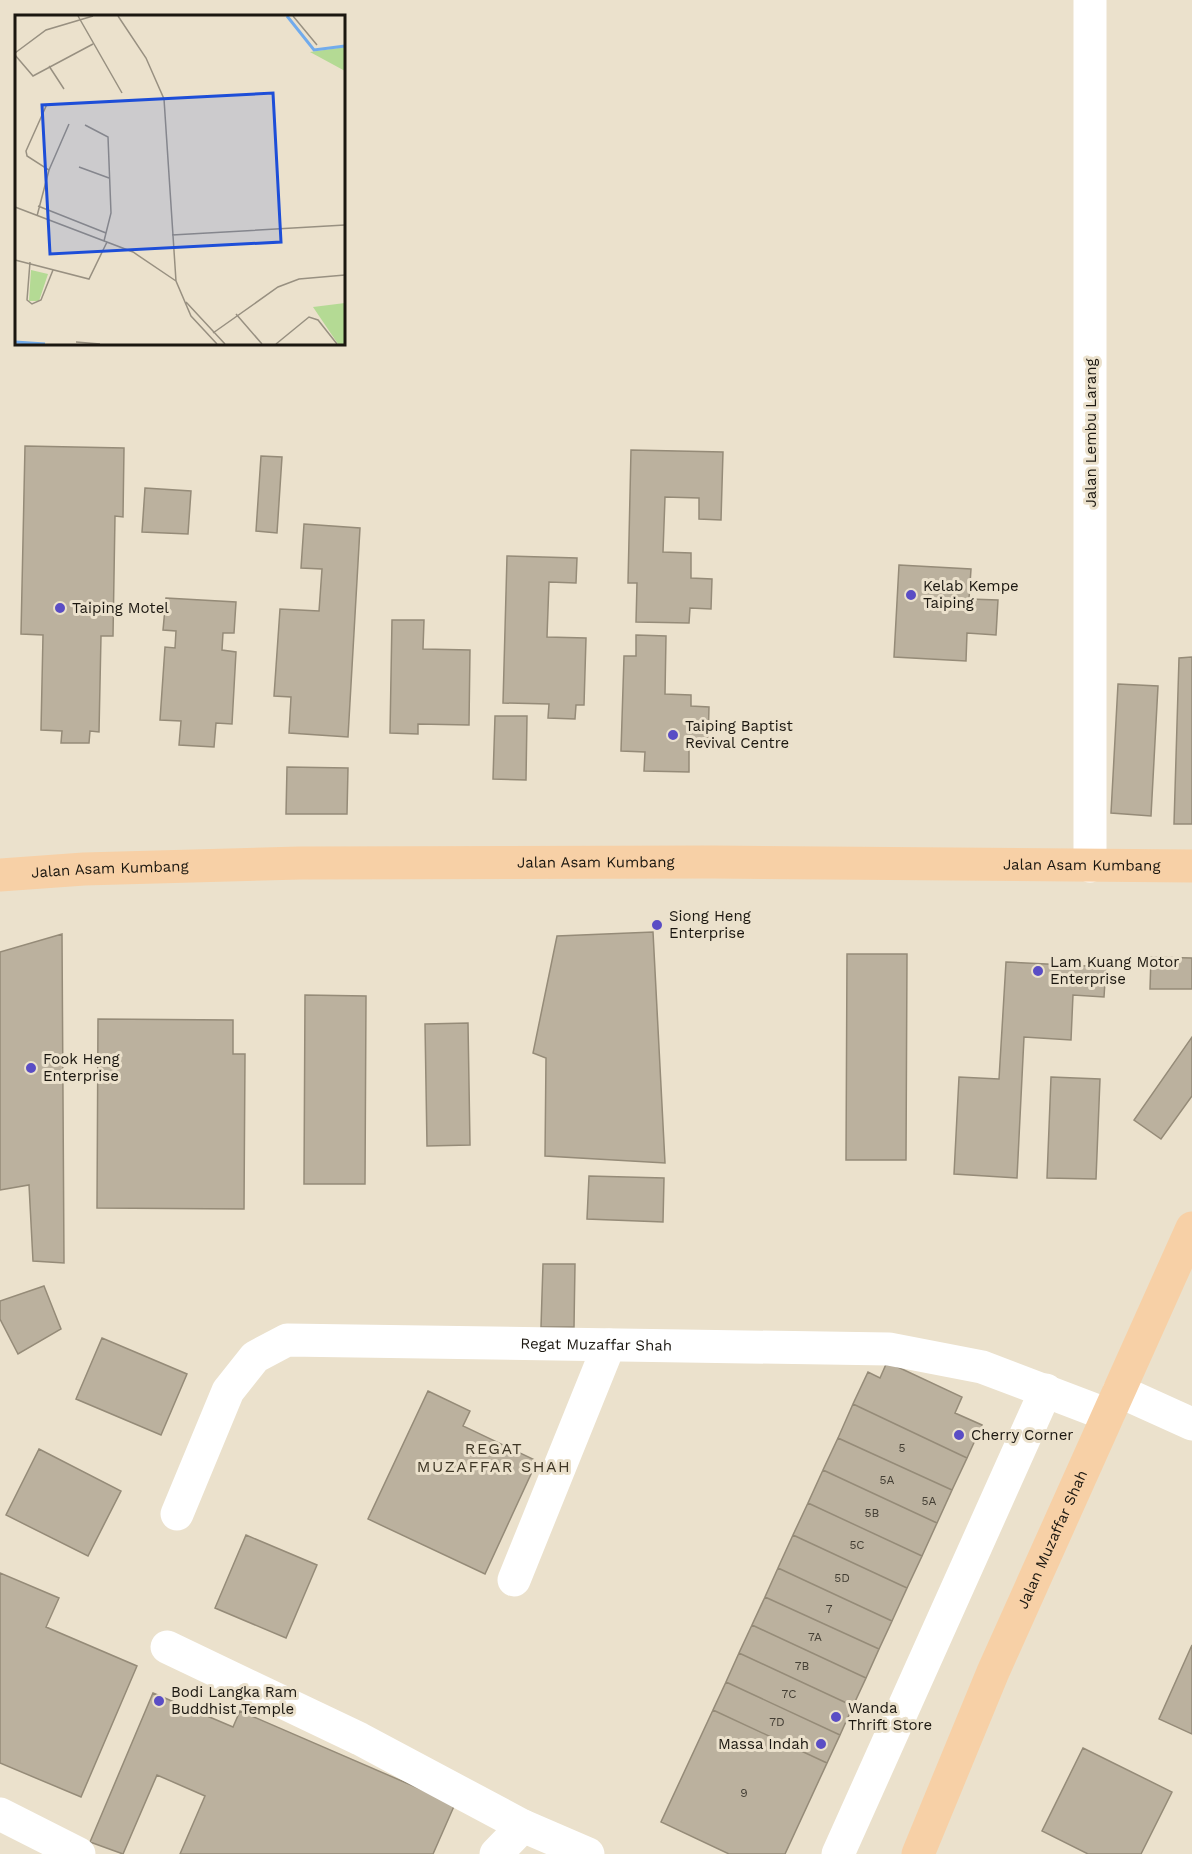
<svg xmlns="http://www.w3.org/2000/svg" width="1192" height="1854" font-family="'Work Sans',sans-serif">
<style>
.building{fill:#bbb19e;stroke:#958b78;stroke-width:1.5}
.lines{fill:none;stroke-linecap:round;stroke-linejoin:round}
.minor{stroke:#fff;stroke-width:33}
.major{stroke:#f7d0a6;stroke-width:33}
.poi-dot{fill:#5a4dc5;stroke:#ebe1cc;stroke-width:2}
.labels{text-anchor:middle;stroke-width:6;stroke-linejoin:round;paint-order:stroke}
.number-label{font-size:12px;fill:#433e34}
.street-label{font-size:15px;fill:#1b1710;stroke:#ebe1cc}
.poi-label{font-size:15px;fill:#1b1710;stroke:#ebe1cc;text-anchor:start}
.neighbourhood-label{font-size:16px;letter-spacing:1.5px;fill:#3e3625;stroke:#ebe1cc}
.inset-river{fill:none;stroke:#71abec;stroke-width:3}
.inset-road{fill:none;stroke:#989081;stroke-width:1.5}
.view{fill:#1d4ed8;fill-opacity:0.15;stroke:#1d4ed8;stroke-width:3}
.inset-edge{fill:none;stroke:#1b1710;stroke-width:3}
</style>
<rect width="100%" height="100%" fill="#ebe1cc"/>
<path class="building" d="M25,446L124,448L123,517L115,516L113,636H101L99,732L90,731L89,743H61L62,731L41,730L43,635L21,634Z
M631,450L723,452L721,520L699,519V498L665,497L663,552L691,553V578L712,579L711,609L690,608L689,623L636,622L637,583H628Z
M261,456L282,457L277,533L256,531Z
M145,488L191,491L188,534L142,532Z
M304,524L360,528L348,737L289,733L291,697L274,696L280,609L319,611L322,569L301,568Z
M507,556L577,558L576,583L549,582L547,637L586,638L584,705H576L575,719L548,718L549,704L503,703Z
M899,565L971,569L969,599L998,600L996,635L967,633L966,661L894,657Z
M166,598L236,602L234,633H223L222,650L236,652L232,724L216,723L214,747L179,745L181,721L160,720L165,647L175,648L176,631L163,630Z
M392,620H424L423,649L470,650L469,725L418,724V734L390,733Z
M636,635L666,636L665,694L691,695V706L709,707L708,743H689V772L644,771L645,752L621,751L624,656H636Z
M1192,657V824H1174L1179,658Z
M1118,684L1158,686L1151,816L1111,813Z
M495,716H527L526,780L493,779Z
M287,767L348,768L347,814H286Z
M653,932L665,1163L545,1156L546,1058L533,1053L557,936Z
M62,934L64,1263L33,1261L29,1185L0,1190V952Z
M847,954H907L906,1160H846Z
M1151,957L1192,958V989H1150Z
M1006,962L1106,967L1104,997L1073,995L1071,1040L1024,1037L1017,1178L954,1174L959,1077L999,1079Z
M305,995L366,996L365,1184H304Z
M98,1019L233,1020V1054H245L244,1209L97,1208Z
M468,1023L470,1145L427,1146L425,1024Z
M1192,1037V1096L1161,1139L1134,1120Z
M1051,1077L1100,1079L1096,1179L1047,1178Z
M589,1176L664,1178L663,1222L587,1219Z
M543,1264H575L574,1327H541Z
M44,1286L61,1329L18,1354L0,1319V1301Z
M102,1338L187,1374L161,1435L76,1399Z
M887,1362L962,1397L955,1413L982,1425L967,1458L853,1404L868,1372L880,1378Z
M428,1391L470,1411L463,1426L537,1461L485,1574L368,1519Z
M853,1404L967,1458L952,1490L838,1438Z
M838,1438L952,1490L937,1523L823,1470Z
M39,1449L121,1491L88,1556L6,1515Z
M823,1470L937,1523L922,1556L808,1503Z
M808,1503L922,1556L907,1588L793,1535Z
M246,1535L317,1565L286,1638L215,1608Z
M793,1535L907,1588L892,1621L778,1568Z
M778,1568L892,1621L879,1649L765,1597Z
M0,1573L59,1598L46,1627L137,1666L81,1797L0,1763Z
M765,1597L879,1649L866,1678L752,1625Z
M752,1625L866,1678L853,1706L739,1653Z
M1192,1645V1734L1159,1719Z
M739,1653L853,1706L840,1735L726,1682Z
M726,1682L840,1735L827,1763L713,1710Z
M153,1693L233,1727L240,1711L455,1804L433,1854H180L205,1796L157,1775L123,1854L90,1842Z
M713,1710L827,1763L785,1854H729L661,1822Z
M1083,1748L1172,1792L1141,1854H1088L1042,1831Z"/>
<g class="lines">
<g class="minor">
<path d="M1090,866V0"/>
<path d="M1119,1391L1192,1424"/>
<path id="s1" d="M177,1514L228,1391L255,1357L287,1340L889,1349L982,1367L1108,1415"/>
<path d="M514,1580L609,1345"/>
<path d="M167,1647L360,1739L523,1826"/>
<path d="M0,1814L79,1854"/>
<path d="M496,1854L523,1826L588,1854"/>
<path d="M838,1854L1046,1390"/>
</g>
<g class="major">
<path id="s2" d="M0,875L84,869L300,863L712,862L1192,866"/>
<path id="s3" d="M918,1854L993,1672L1192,1228"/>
</g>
</g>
<g class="poi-dot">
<circle cx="911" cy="595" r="6"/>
<circle cx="60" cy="608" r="6"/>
<circle cx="673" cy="735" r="6"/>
<circle cx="657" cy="925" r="6"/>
<circle cx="1038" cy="971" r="6"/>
<circle cx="31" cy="1068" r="6"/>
<circle cx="959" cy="1435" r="6"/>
<circle cx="159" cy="1701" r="6"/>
<circle cx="836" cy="1717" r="6"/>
<circle cx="821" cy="1744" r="6"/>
</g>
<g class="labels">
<g class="number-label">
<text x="902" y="1452">5</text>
<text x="887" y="1484">5A</text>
<text x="929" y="1505">5A</text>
<text x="872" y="1517">5B</text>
<text x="857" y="1549">5C</text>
<text x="842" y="1582">5D</text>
<text x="829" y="1613">7</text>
<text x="815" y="1641">7A</text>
<text x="802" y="1670">7B</text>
<text x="789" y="1698">7C</text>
<text x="777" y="1726">7D</text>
<text x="744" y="1797">9</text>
</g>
<g class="street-label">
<text transform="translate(1091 433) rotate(-90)" y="5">Jalan Lembu Larang</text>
<text dy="5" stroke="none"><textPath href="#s2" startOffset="596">Jalan Asam Kumbang</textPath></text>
<text dy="5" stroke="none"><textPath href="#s2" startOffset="1082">Jalan Asam Kumbang</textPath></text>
<text dy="5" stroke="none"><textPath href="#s2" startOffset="110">Jalan Asam Kumbang</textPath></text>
<text dy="5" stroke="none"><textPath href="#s1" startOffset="522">Regat Muzaffar Shah</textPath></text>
<text dy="5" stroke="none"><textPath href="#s3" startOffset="342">Jalan Muzaffar Shah</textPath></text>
</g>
<g class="poi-label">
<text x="923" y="591">Kelab Kempe<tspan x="923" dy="17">Taiping</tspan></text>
<text x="72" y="613">Taiping Motel</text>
<text x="685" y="731">Taiping Baptist<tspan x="685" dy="17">Revival Centre</tspan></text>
<text x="669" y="921">Siong Heng<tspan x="669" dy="17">Enterprise</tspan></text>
<text x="1050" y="967">Lam Kuang Motor<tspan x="1050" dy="17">Enterprise</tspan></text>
<text x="43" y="1064">Fook Heng<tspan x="43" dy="17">Enterprise</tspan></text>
<text x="971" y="1440">Cherry Corner</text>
<text x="171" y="1697">Bodi Langka Ram<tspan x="171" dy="17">Buddhist Temple</tspan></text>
<text x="848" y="1713">Wanda<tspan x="848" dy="17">Thrift Store</tspan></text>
<text x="809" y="1749" text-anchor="end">Massa Indah</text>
</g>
<g class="neighbourhood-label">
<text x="494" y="1454">REGAT<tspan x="494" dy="18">MUZAFFAR SHAH</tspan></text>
</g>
</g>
<g transform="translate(15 15)">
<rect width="330" height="330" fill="#ebe1cc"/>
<path d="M330,32V56L295,37ZM16,255L33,259L24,286H14ZM330,288V329H323L298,292Z" fill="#b4da94"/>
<path class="inset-river" d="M272,1L299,35L330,31M0,327L30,329"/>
<path class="inset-road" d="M63,1L107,78M103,1L131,43L149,84L161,266L176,301L202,329M278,1L302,30M0,38L31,15L78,1M0,40L18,61L78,29M34,51L49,74M70,110L93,122L96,198L89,226M64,152L94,163M34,155L54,109M23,191L91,218M0,192L118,237L161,266M22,201L34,155L12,141L11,136L32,89M157,220L330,210M0,245L74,264L92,227M15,247L12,285L17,289L26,285L38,255M171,287L210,329M221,299L247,329M198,318L263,272L284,264L330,260M61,327L85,329M261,329L294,302L303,305L322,329"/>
<path class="view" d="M258,78L266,227L35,239L27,90Z"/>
<rect width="330" height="330" class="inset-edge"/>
</g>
</svg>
